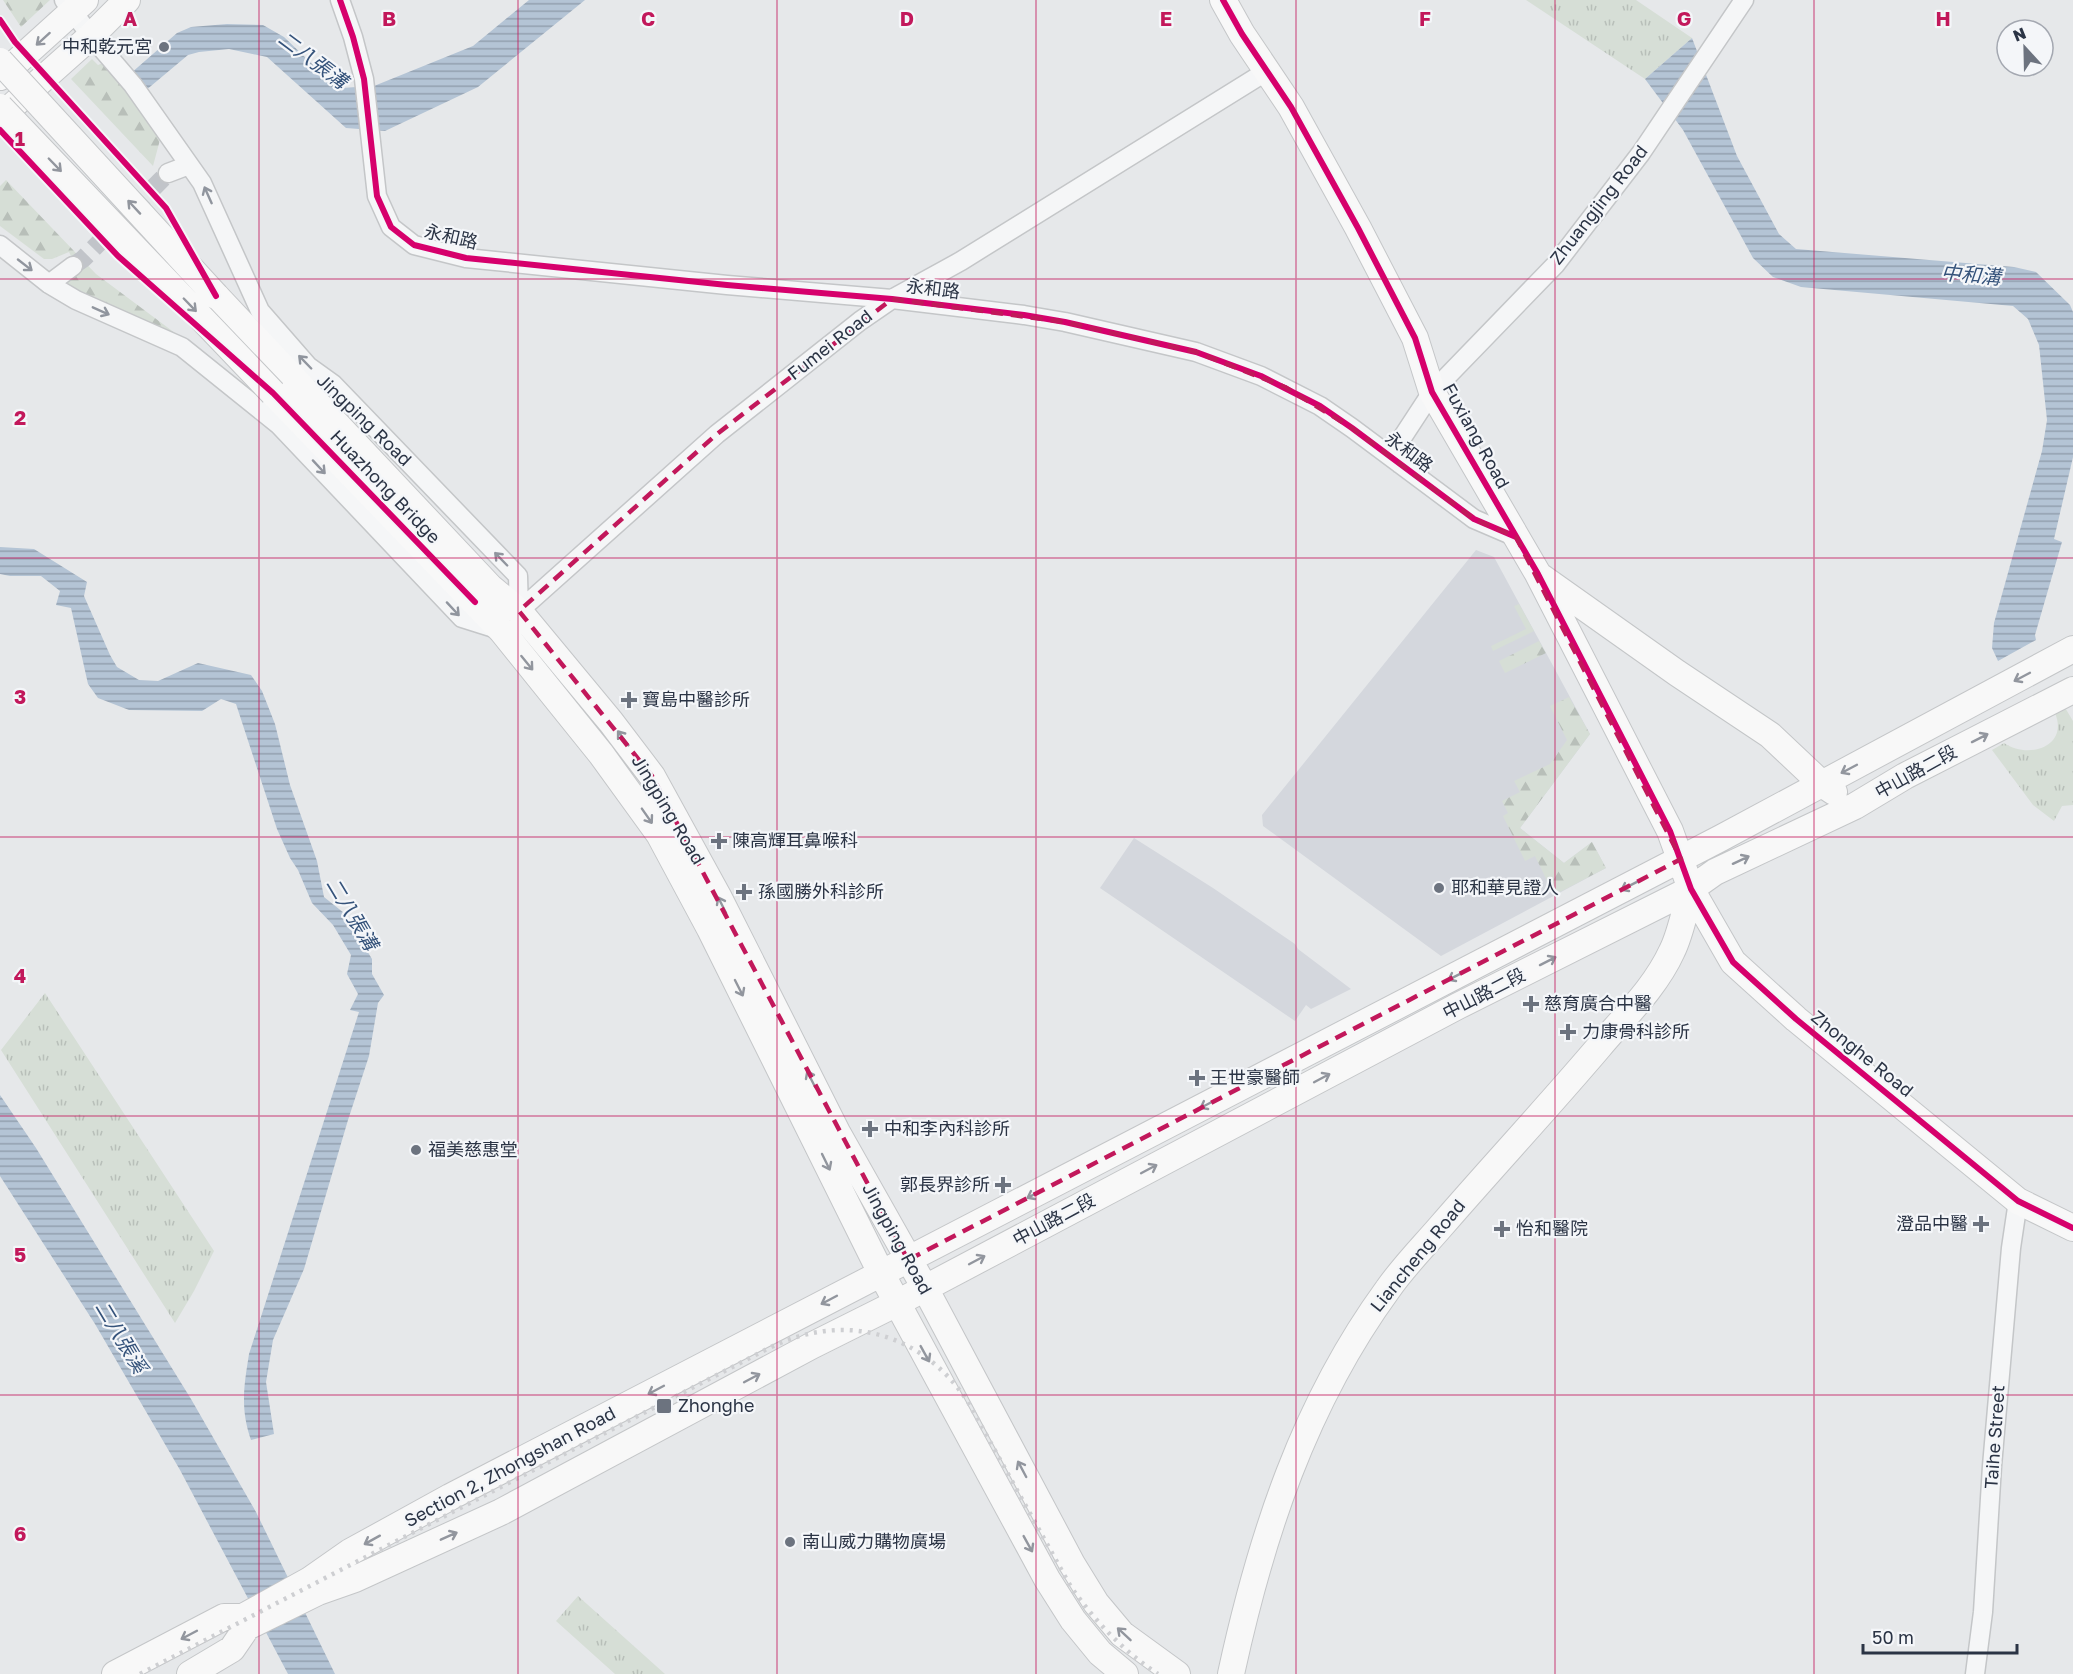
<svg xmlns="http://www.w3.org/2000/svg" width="2073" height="1674" font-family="'Golos Text','Noto Sans TC',sans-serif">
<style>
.built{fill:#d4d7dd}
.grass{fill:#d6ded6}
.forest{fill:url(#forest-firs)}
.park{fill:url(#park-tufts)}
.water{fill:url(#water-rules)}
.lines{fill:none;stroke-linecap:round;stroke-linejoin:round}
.street-tunnel{stroke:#c1c4c9;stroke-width:18;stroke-dasharray:18 9;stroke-linecap:butt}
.street-casing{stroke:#c4c6c8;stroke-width:21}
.secondary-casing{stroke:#c4c6c8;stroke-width:28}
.street{stroke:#f5f6f7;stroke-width:18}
.secondary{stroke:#f8f8f8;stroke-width:26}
.rail{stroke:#cecfd2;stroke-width:4.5;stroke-dasharray:3 6;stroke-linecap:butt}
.secondary-bridge-casing{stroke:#c4c6c8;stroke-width:28;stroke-linecap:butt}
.secondary-bridge{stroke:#f8f8f8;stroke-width:26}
.cycleway-casing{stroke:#f4f6f9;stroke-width:10}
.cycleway{stroke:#d6006c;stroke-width:6}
.oneway{stroke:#92969e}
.oneway2{stroke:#90959e}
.marked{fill:none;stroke:#c2185b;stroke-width:4.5;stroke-dasharray:12 8;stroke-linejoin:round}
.grid{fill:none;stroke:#c2185b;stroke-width:1.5;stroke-opacity:0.55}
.poi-dot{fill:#6c737f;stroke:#f4f6f9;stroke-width:2}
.labels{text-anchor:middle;stroke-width:4.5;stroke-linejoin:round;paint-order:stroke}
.poi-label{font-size:18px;fill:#2b3445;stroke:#f4f6f9;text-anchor:start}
.street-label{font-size:18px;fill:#2b3445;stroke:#f4f6f9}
.water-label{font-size:20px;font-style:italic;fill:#34527a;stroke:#f4f6f9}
.grid-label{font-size:20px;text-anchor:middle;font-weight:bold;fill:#c2185b;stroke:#f4f6f9;stroke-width:4.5;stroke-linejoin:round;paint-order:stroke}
</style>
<defs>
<pattern id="forest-firs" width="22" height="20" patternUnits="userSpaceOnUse" patternTransform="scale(1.5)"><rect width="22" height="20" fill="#d6ded6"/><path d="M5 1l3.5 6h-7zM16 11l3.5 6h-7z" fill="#b8bfb9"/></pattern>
<pattern id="park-tufts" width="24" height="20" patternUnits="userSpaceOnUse" patternTransform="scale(1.5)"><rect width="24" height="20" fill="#d6ded6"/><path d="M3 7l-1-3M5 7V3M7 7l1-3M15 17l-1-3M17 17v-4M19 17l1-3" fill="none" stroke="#b8bfb9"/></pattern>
<pattern id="water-rules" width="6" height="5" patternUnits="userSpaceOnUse" patternTransform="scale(1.5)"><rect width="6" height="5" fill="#b4c4d5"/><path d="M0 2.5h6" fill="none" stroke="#93a0af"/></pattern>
</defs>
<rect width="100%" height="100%" fill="#e6e8ea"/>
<path class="built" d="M1476,550L1494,557L1590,734L1520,828L1564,863L1592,842L1606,868L1441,956L1263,826L1262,815Z
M1134,838L1213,888L1295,944L1298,949L1351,989L1311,1009L1306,1005L1295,1021L1100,888Z"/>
<path class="grass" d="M1519,604L1534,631L1493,651L1491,646L1526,629L1514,606Z"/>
<path class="forest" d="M3,0H50L21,27Z
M92,59L98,65L103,63L133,97L161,136L153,166L71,79Z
M6,180L96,274L191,345L70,289L65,277L79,272L69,252L52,259H44L0,226V186Z
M1539,641L1546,653L1505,673L1499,661Z
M1569,697L1590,734L1520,828L1564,863L1592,842L1606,868L1554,895L1535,856L1525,861L1503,816L1508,813L1502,801L1520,792L1514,781L1550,764L1567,740L1550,706Z"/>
<path class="park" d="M1526,0H1636L1692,38L1645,79Z
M2064,706L2073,721V805L2062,806L2054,821L2033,805L1992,750L2004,743C2029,760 2069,746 2055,713Z
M45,993L214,1251L194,1291L175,1323L1,1050Z
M578,1596L665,1674H615L556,1621Z"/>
<path class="water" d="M529,0H585L478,87L385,131L346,128L267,57L229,49L199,52L188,55L145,91L130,74L177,33L191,27L227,24L263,25L284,37L334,85L342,88L374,86L473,46Z
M1692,38L1737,156L1779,234L1796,249L2014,267L2036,272L2070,305L2073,312V457L2054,539L2062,542L2035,635L2036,640L1998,661L1992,648L1994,623L2042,451L2047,420L2039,345L2028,319L2013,306L1801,287L1773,277L1753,258L1683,130L1645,79Z
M0,547L34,549L87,582L84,596L110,655L117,667L139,680L158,681L198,663L251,675L262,691L275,724L290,785L317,861L324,897L344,913L372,959V974L384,995L378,1003L369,1056L348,1120L304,1269L273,1340L266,1382L274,1434L251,1440C240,1408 244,1386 249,1354L359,1012L350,1010L358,994L347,974L351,955L333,925L312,903L298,870L290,858L277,829L236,704L221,699L202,711L129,710L98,698L88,684L71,608L56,605L60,591L41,576H10L0,574Z
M0,1095L36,1148L191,1399L256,1512L335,1674H288L180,1470L95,1324L0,1176Z"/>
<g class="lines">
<path class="street-tunnel" d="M73,266L83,259L168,173"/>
<g class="street-casing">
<path id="street" d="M64,0L91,36L133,85L202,183L260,311L308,366L333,384L518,576L519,611
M340,0L353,37L364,79L377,196L391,227L414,245L466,258L727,285L892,299L1024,315L1065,322L1196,352L1261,376L1320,406L1352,428L1474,519L1516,537
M168,173L189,165
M0,245L49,284L76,300L182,347L279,425L462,618L500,630
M49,284L73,266
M1400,464L1398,444L1432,392L1555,265L1641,153L1744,0
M519,611L717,434L860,321L892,299L961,261L1267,71
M1975,1674L1983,1612L1992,1466L2011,1248L2018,1201"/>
</g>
<g class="secondary-casing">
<path id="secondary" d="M1223,0L1242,34L1291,107L1358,228L1415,338L1432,392L1538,574L1670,831L1691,889L1733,962L1796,1019L2018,1201L2073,1228
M0,77L85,0
M0,117L91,36L127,0
M216,296L490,587L519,611L611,722L652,776L719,898L838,1134L925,1288L1072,1564L1096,1603L1122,1634L1177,1674
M273,393L502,631L601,754L659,834L710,929L881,1273L1047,1579L1073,1620L1100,1653L1125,1674
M1540,576L1677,673L1770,735L1822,784L1834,792
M115,1674L224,1617H243L310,1580L350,1552L450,1497L1721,838L2073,649
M190,1674L232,1649L247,1627L318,1592L355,1579L501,1512L813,1345L897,1303L1458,1006L1691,889L1715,872L1855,806L1905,776L2073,690
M1231,1674C1261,1536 1304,1404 1388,1289C1404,1266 1424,1246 1442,1225C1494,1165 1548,1107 1599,1047C1625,1016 1655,988 1672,951C1681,933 1685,909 1691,889"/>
</g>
<use href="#street" class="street"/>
<use href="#secondary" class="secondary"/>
<path class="rail" d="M140,1674L769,1348C844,1311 922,1332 968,1402L1071,1587C1095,1621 1123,1651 1158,1674"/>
<g class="secondary-bridge-casing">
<path id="secondary-bridge" d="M0,61L216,296
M0,107L273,393"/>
</g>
<use href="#secondary-bridge" class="secondary-bridge"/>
<g class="cycleway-casing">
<path id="cycleway" d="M340,0L353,37L364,79L377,196L391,227L414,245L466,258L727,285L892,299L1024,315L1065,322L1196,352L1261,376L1320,406L1352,428L1474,519L1516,537
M1223,0L1242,34L1291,107L1358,228L1415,338L1432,392L1538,574L1670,831L1691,889L1733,962L1796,1019L2018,1201L2073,1228
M0,20L15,42L166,208L216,296
M0,130L118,256L273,393L475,602"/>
</g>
<use href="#cycleway" class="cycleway"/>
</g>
<defs><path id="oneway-shaft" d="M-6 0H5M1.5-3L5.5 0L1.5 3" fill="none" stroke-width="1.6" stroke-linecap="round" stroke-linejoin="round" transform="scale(1.5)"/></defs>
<g class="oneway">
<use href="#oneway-shaft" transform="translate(43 39) rotate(138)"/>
<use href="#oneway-shaft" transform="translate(55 165) rotate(46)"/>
<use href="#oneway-shaft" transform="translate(134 207) rotate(-133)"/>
<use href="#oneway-shaft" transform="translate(190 305) rotate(46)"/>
<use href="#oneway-shaft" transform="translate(527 663) rotate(51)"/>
<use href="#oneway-shaft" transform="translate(2022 677) rotate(152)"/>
<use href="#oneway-shaft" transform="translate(623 738) rotate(-127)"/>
<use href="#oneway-shaft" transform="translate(1980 738) rotate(-27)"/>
<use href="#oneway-shaft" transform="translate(1849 769) rotate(152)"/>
<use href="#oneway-shaft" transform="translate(647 816) rotate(55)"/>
<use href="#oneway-shaft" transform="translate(1741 860) rotate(-25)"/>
<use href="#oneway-shaft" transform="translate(1629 886) rotate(153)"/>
<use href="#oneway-shaft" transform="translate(722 905) rotate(-117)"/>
<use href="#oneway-shaft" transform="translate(1548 961) rotate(-27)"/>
<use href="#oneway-shaft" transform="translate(1456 976) rotate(153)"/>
<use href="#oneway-shaft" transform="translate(739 988) rotate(63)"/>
<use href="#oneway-shaft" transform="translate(1322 1078) rotate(-28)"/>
<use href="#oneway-shaft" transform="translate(811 1079) rotate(-117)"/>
<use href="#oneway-shaft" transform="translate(1208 1104) rotate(152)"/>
<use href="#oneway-shaft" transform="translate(826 1162) rotate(64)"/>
<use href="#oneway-shaft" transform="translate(1149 1169) rotate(-28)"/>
<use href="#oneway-shaft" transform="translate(1035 1194) rotate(153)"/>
<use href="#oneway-shaft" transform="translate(977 1260) rotate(-28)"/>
<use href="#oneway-shaft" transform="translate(829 1300) rotate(152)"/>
<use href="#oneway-shaft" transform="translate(925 1354) rotate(61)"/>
<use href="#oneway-shaft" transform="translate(752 1378) rotate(-28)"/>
<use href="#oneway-shaft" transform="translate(656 1390) rotate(152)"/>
<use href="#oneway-shaft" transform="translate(1022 1469) rotate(-118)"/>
<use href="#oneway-shaft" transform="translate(449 1536) rotate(-24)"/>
<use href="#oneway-shaft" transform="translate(372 1540) rotate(151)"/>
<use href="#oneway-shaft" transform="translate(1028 1544) rotate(61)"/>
<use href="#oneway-shaft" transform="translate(1124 1634) rotate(-137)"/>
<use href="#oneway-shaft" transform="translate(189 1635) rotate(152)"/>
</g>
<g class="oneway2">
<use href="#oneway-shaft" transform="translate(208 195) rotate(-114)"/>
<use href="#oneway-shaft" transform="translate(25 265) rotate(38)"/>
<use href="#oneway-shaft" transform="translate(101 311) rotate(24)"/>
<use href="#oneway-shaft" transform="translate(305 362) rotate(-134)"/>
<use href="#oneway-shaft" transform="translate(319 467) rotate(47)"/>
<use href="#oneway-shaft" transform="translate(501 559) rotate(-134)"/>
<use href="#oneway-shaft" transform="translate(453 609) rotate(47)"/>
</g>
<path class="marked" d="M892,299L1065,322L1196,352L1285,387L1352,428L1474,519L1516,537L1681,859L908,1260L652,776L519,611L717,434Z"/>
<path class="grid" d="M259,0V1674M518,0V1674M777,0V1674M1036,0V1674M1296,0V1674M1555,0V1674M1814,0V1674M0,279H2073M0,558H2073M0,837H2073M0,1116H2073M0,1395H2073"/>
<g class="poi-dot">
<circle cx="164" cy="47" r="6"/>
<path d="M626 691h6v6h6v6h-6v6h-6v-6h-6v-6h6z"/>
<path d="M716 832h6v6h6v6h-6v6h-6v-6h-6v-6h6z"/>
<circle cx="1439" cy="888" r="6"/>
<path d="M741 883h6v6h6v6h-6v6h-6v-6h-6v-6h6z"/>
<path d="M1528 995h6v6h6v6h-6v6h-6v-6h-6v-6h6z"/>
<path d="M1565 1023h6v6h6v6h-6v6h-6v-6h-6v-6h6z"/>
<path d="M1194 1069h6v6h6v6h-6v6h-6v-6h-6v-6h6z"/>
<path d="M867 1120h6v6h6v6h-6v6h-6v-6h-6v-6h6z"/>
<circle cx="416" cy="1150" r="6"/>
<path d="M1000 1176h6v6h6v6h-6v6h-6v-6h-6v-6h6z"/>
<path d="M1978 1215h6v6h6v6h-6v6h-6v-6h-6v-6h6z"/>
<path d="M1499 1220h6v6h6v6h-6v6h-6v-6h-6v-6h6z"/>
<rect x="656" y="1398" width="16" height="16" rx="3"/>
<circle cx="790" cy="1542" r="6"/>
</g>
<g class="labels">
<g class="poi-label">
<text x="152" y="53" text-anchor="end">中和乾元宮</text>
<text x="642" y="706">寶島中醫診所</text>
<text x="732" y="847">陳高輝耳鼻喉科</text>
<text x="1451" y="894">耶和華見證人</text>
<text x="758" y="898">孫國勝外科診所</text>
<text x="1544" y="1010">慈育廣合中醫</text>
<text x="1582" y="1038">力康骨科診所</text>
<text x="1210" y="1084">王世豪醫師</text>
<text x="884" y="1135">中和李內科診所</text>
<text x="428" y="1156">福美慈惠堂</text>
<text x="990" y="1191" text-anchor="end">郭長界診所</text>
<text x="1968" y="1230" text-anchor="end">澄品中醫</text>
<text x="1516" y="1235">怡和醫院</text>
<text x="678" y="1412">Zhonghe</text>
<text x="802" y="1548">南山威力購物廣場</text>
</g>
<g class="street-label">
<text transform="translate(1599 205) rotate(-52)" y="6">Zhuangjing Road</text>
<text transform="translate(451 237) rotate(13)" y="6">永和路</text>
<text transform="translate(933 289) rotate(7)" y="6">永和路</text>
<text transform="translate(830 345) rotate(-38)" y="6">Fumei Road</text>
<text transform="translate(364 420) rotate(44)" y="6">Jingping Road</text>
<text transform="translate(1476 436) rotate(61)" y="6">Fuxiang Road</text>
<text transform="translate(1409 452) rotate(37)" y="6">永和路</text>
<text transform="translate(385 487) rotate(46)" y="6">Huazhong Bridge</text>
<text transform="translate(1916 772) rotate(-29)" y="6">中山路二段</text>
<text transform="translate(668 810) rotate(59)" y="6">Jingping Road</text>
<text transform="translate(1484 994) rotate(-27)" y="6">中山路二段</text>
<text transform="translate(1862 1054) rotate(39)" y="6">Zhonghe Road</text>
<text transform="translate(1054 1220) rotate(-28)" y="6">中山路二段</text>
<text transform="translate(897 1239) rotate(61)" y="6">Jingping Road</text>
<text transform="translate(1418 1256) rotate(-51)" y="6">Liancheng Road</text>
<text transform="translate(1995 1437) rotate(-86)" y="6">Taihe Street</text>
<text transform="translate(510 1467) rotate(-28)" y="6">Section 2, Zhongshan Road</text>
</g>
<g class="water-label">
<text transform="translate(313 60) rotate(37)" y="7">二八張溝</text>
<text transform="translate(1971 275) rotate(5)" y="7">中和溝</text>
<text transform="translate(352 914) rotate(59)" y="7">二八張溝</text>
<text transform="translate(121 1337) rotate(59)" y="7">二八張溪</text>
</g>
</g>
<g class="grid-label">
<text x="130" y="26">A</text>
<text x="389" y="26">B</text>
<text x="648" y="26">C</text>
<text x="907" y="26">D</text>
<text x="1166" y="26">E</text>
<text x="1425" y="26">F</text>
<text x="1684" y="26">G</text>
<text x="1943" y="26">H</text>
<text x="20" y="146">1</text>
<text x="20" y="425">2</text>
<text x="20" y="704">3</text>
<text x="20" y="983">4</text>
<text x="20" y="1262">5</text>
<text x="20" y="1541">6</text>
</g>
<g transform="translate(2025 48) rotate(338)"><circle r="28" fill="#f4f6f9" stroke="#a4a8b1" stroke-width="1.5"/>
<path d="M0-4.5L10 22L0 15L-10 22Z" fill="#6c737f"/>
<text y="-9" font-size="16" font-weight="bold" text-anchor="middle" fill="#2b3445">N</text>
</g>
<path d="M1863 1644v9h154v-9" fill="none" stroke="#2b3445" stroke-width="3"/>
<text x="1872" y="1644" font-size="18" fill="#2b3445" stroke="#f4f6f9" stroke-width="4.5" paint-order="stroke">50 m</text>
</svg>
